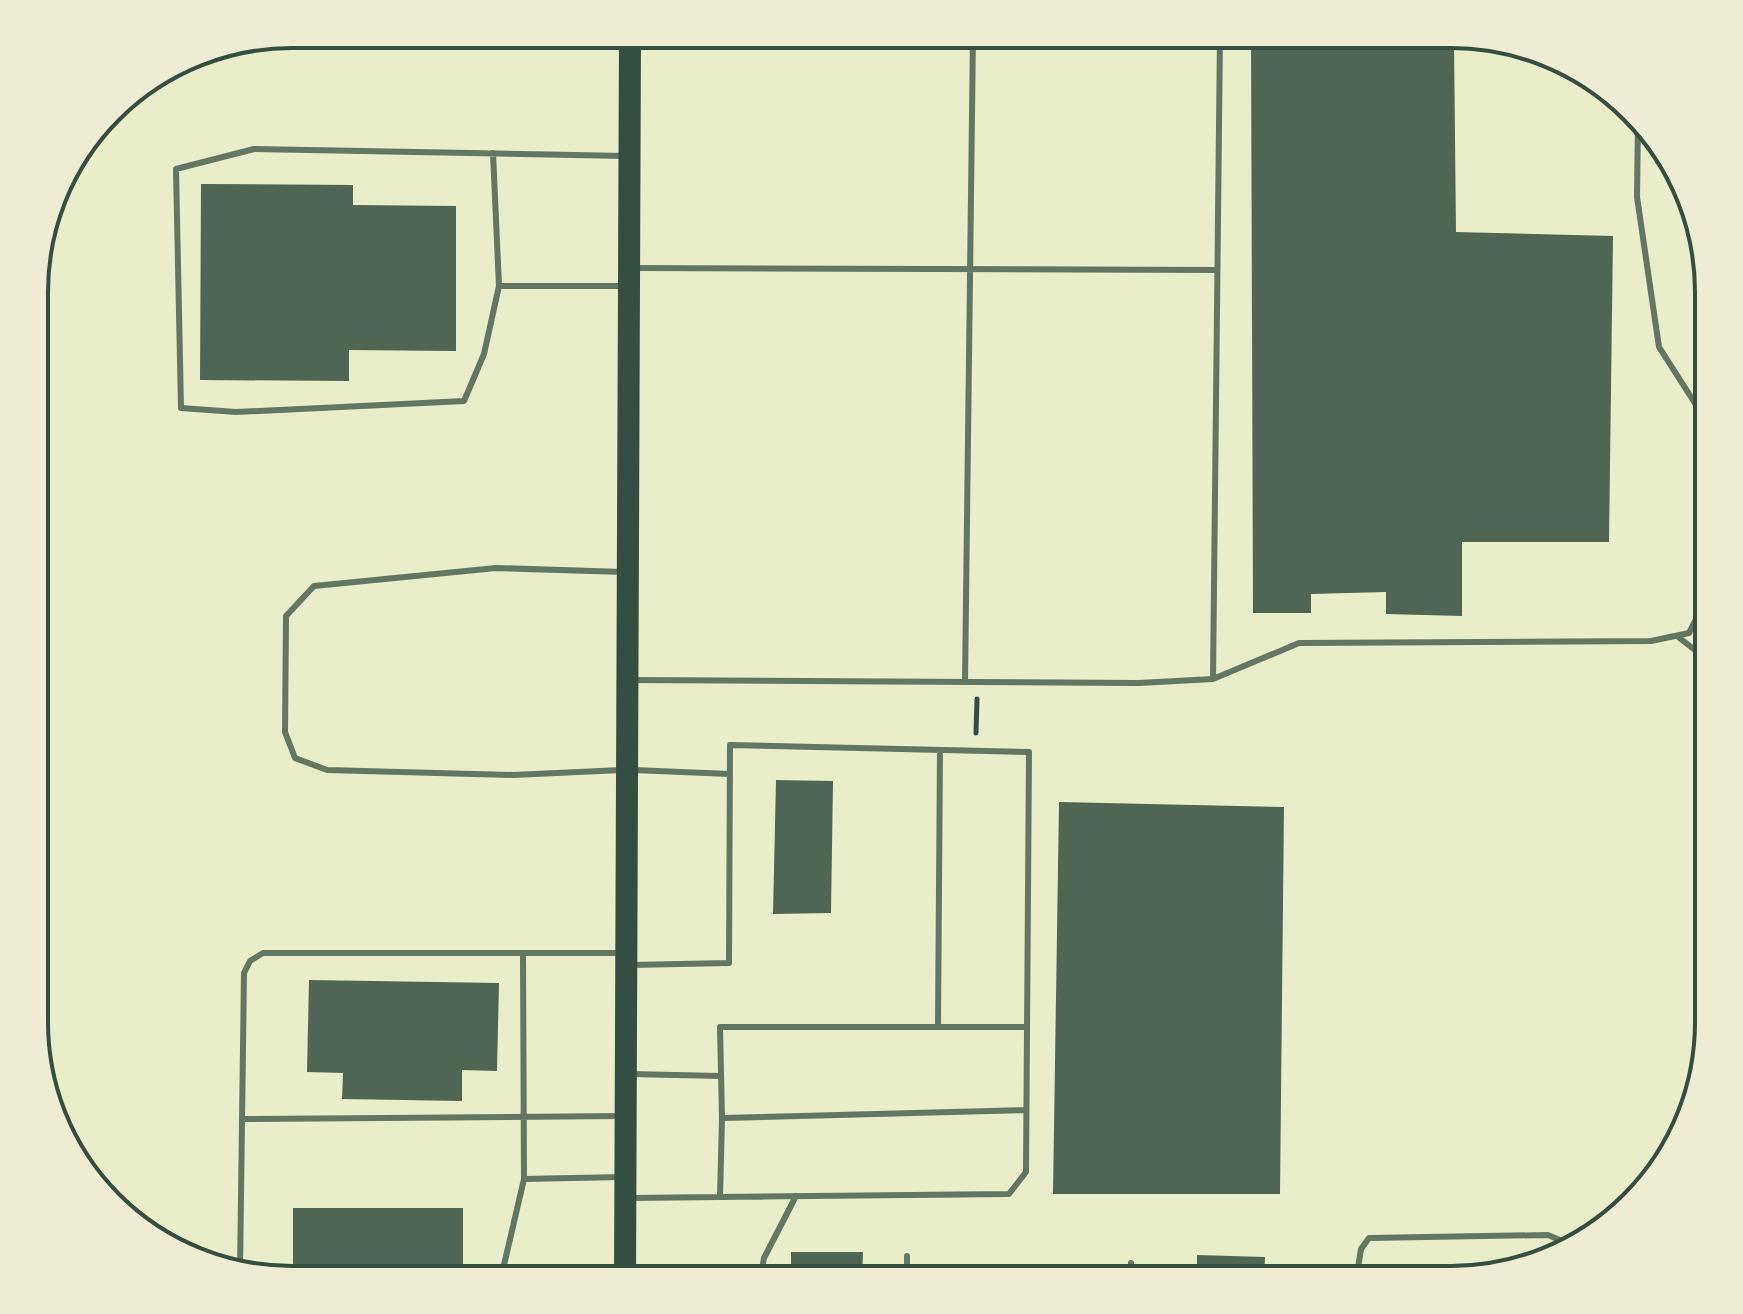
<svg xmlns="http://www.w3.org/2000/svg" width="1743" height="1314" font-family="'IBM Plex Serif',serif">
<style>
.building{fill:#4f6655}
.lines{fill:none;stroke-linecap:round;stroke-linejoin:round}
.path{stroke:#344e41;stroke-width:5}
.service{stroke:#617663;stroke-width:6}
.trunk{stroke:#344e41;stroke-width:22}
.rim{fill:none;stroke:#344e41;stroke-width:4}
</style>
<rect width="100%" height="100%" fill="#e9edc9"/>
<path class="building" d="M1251,34L1469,35V42H1454L1456,232L1613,236L1609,542H1462V616L1386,614V592L1311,594V613H1253Z
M201,184L353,185V205L456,206V351L349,350V381L200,380Z
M776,780L833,781L831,913L773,914Z
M1059,802L1284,807L1280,1194H1053Z
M309,980L499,983L497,1071L462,1070V1101L342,1099L343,1073L307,1072Z
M293,1208H463V1272H433V1280L293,1279Z
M791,1252H863L862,1280H791Z
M1197,1255L1265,1257L1264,1280H1197Z"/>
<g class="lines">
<path class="path" d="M976,733L977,699"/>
<path class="service" d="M493,153L499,286
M633,268L1217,270
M625,286H499L484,354L464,401L236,412L181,408L176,169L254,149L626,156
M1677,636L1709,661
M1213,679L1220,34
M632,680L1139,683L1213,679L1299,643L1651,641L1689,633L1705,602L1706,435L1698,408L1659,347L1637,197L1638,120
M965,682L973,34
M622,770L513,775L327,770L295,758L285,732L286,616L314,586L496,568L624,572
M633,770L730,774
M938,1027L940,750
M629,1074L721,1076
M1026,1110L722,1118L720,1027H1027
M243,1119L622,1116
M524,1179L622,1177
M720,1197L722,1118
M629,1198L1009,1194L1026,1172L1029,752L730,745L729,963L630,965
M907,1256V1280
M1131,1263V1280
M240,1271L244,973L250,961L263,953H623
M504,1280V1265L524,1179L523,953
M760,1280L764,1258L796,1196
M1356,1280L1361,1249L1369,1238L1548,1235L1562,1241L1563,1254"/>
<path class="trunk" d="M625,1280L630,34"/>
</g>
<path d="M0 0H1743V1314H0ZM292 48H1451A244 244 0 0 1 1695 292V1022A244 244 0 0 1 1451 1266H292A244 244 0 0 1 48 1022V292A244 244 0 0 1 292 48Z" fill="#eeecd3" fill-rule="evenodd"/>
<path class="rim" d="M292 48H1451A244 244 0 0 1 1695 292V1022A244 244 0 0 1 1451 1266H292A244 244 0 0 1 48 1022V292A244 244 0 0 1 292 48Z"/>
</svg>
